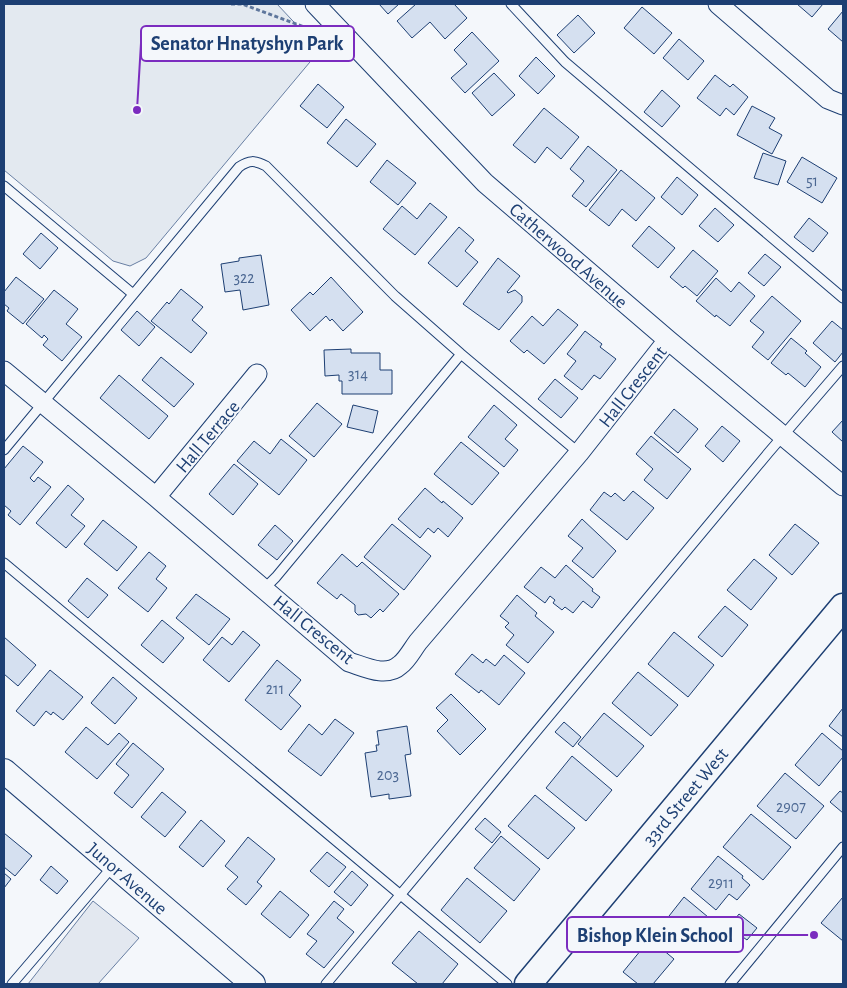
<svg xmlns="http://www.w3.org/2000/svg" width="847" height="988" font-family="'Alegreya Sans',sans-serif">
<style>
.green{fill:#e3e9f0;stroke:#687fa3}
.parking{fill:#e3e8f0;stroke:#687fa3}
.building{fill:#d5e0f0;stroke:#1d3f73}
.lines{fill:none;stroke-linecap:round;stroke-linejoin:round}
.service-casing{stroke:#1d3f73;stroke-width:11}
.minor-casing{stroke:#1d3f73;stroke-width:21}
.tertiary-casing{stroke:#1d3f73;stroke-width:26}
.secondary-casing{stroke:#1d3f73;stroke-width:29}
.path{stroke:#5e769c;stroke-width:3;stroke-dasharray:4 2.5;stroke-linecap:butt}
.service{stroke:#f4f7fb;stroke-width:9}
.minor{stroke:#f4f7fb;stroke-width:19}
.tertiary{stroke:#f4f7fb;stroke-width:24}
.secondary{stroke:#f4f7fb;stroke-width:26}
.labels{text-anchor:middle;stroke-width:4;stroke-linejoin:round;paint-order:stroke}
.number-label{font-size:16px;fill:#4b6792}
.street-label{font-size:19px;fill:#1d3f73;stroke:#f4f7fb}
.leader{fill:none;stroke:#7b2cbf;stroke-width:2}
.callout-dot{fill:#7b2cbf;stroke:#f4f7fb;stroke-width:2}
.callout{fill:#f4f7fb;stroke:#7b2cbf;stroke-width:2}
.callout-label{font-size:20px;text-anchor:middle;font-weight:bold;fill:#1d3f73}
</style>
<rect width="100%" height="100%" fill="#f4f7fb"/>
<path class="green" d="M4,4H277L320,50L146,258L130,266L113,261L4,170Z"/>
<path class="parking" d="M93,901L139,938L98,984H28Z"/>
<path class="building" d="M379,4H399L388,14Z
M416,4H454L467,18L445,39L430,22L412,38L397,21Z
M797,4H823L812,17Z
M642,7L672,33L654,54L624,28Z
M843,11V42L828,29Z
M578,15L595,33L574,53L557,35Z
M472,32L499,61L465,93L451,78L467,64L454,50Z
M679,39L704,61L688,80L663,58Z
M536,57L555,76L538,94L519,76Z
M494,73L515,95L492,116L472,93Z
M715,75L730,87L733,84L748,97L734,115L726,108L720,116L697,98Z
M318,84L344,107L327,128L300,106Z
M662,90L680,106L662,127L644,112Z
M752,106L775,118L769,128L782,135L772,154L737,135Z
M544,108L579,137L561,159L547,147L535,163L513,145Z
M346,119L376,144L357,167L327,143Z
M588,146L617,170L586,207L572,196L584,181L570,169Z
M763,153L786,161L778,185L754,178Z
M802,157L837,178L822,203L787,182Z
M387,160L416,183L398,205L370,182Z
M621,170L655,198L636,221L622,209L609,226L589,210Z
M677,177L698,195L682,215L661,197Z
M430,203L447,217L415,255L383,229L402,206L417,219Z
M715,208L734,225L718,242L699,226Z
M809,218L828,233L813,252L794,237Z
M649,226L675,248L658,268L632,246Z
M459,227L474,240L465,251L478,262L457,287L428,263Z
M41,233L58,248L40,269L23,254Z
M693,250L718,271L697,296L685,286L683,288L670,277Z
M765,254L781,267L764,286L748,273Z
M261,255L269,305L243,310L240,290L225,292L221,264L239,261V258Z
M498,258L520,276L507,292L508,293L515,290L522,296V302L499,330L463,304Z
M16,277L44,299L23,324L7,311L9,308L4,304V292Z
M331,277L363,312L343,331L332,319L330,321L326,316L310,331L291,310L310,292L313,295Z
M716,278L731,292L739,282L755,296L730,326L716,315L715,317L696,301Z
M181,289L203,307L192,320L207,333L191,353L151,321L167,302L169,304Z
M54,290L78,309L66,324L82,337L62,361L43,345L48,339L44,335L42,338L26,324Z
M772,296L801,321L768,360L752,347L764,332L750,321Z
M558,309L578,325L544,364L527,350L524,353L510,341L532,316L543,326Z
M137,311L155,327L139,346L121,330Z
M832,321L843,330V352L835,362L813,343Z
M585,331L602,344L600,347L616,359L600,379L594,375L582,390L564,376L576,361L567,354Z
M791,338L807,351L805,353L821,367L805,387L788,373L786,375L771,363Z
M351,349V353H380V370H392V394H342V381H339V375L325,376L324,350Z
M161,357L194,384L174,407L142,380Z
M119,375L168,416L149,439L100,398Z
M555,379L578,398L561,418L538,399Z
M317,403L342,424L314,457L289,436Z
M353,405L378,411L373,433L347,427Z
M494,405L517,425L505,439L518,450L504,467L468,437Z
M674,409L698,429L678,453L654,433Z
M843,420V442L832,432Z
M722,426L740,441L723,462L705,446Z
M651,436L691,469L667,499L644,480L653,469L636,454Z
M281,439L307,460L279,495L237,461L254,441L270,454Z
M461,442L499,473L472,505L434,474Z
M23,446L43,462L30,478L34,482L38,477L51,487L20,525L8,515L11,511L4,505V469Z
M234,464L258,484L233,515L209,494Z
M68,485L84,499L71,515L85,526L66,548L36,523Z
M425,488L442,503L443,501L463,518L448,537L438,528L434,533L428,528L420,538L398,519Z
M633,491L654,508L627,540L590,510L604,492L611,497L615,493L624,501Z
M582,519L616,551L593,578L572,561L583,548L568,536Z
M103,520L137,547L117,571L84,544Z
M392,524L431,556L404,590L364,557Z
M795,524L819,543L792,575L769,555Z
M275,525L293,541L277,560L258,545Z
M149,552L166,566L156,579L167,588L148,612L118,588Z
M342,554L357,567L362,562L399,594L383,612L380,609L371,618L366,614L358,615L355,612V605L341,594L337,599L317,583Z
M754,559L777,578L751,610L727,590Z
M566,565L593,589L592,591L600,597L592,608L583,601L573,613L565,607L562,610L553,603L555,600L550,596L545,603L524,587L541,567L555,578Z
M87,578L108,595L88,618L68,601Z
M196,594L230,619L209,645L176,618Z
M517,595L537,613L535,616L554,632L528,663L506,645L514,635L505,627L509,623L500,616Z
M725,606L748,625L722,657L698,637Z
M162,620L184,638L163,663L141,645Z
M243,631L260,645L229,682L203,660L222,637L232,645Z
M674,632L714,665L688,697L648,664Z
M4,637L36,665L18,686L4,674Z
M472,654L483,663L486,659L495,666L504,655L525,673L499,705L481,690L479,693L455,674Z
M277,660L301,680L289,695L301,706L281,730L245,700Z
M50,670L83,697L63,720L53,712L51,715L46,711L34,726L16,711Z
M638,672L678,705L651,736L612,703Z
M113,677L137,698L115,724L91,703Z
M451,694L486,729L460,755L437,731L448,720L436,708Z
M843,708V737L829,726Z
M604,713L644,746L617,777L578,744Z
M335,719L354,733L321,776L288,751L309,724L322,735Z
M564,722L581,737L573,747L555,732Z
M407,726L411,754L405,755L411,796L389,799V794L371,797L365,753L377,751L376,745H379L377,731Z
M86,727L108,745L119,733L129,742L97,779L65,752Z
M822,733L843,751V757L819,786L795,765Z
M133,743L164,769L132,808L114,793L129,775L116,764Z
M572,756L612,790L586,821L546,788Z
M785,773L824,806L796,839L757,806Z
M840,791L843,793V813L830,802Z
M162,792L186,812L165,837L141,817Z
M535,795L575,828L548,859L508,826Z
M751,814L791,847L763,880L723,847Z
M485,818L501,832L492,843L475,829Z
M201,820L225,841L203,867L179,847Z
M4,833L32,856L15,876L4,867Z
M501,836L540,869L514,901L474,868Z
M248,837L275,859L257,882L262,886L246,905L227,889L238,877L225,866Z
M327,852L346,867L329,887L310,871Z
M718,856L743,876L742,878L750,885L737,900L729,894L716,910L691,889Z
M51,866L68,881L57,894L40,880Z
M352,871L368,885L351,906L334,892Z
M4,873L11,879L4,888Z
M467,878L507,911L480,943L441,910Z
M280,891L309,915L290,938L261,914Z
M684,897L708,917L681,950L658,930Z
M843,897V941L821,923Z
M334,901L344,909L337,918L354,932L324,968L306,954L317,941L307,934Z
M739,914L757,928L747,940L729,927Z
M419,931L458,964L442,984H418L392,963Z
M650,939L674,959L653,984H638L623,972Z"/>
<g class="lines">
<g class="service-casing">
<path id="service" d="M511,4L565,62L843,298
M4,186L133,294
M4,450L239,167C249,160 255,160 266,166L395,296L461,354L579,453
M4,563L507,984
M264,589L276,577L461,354
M12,984L113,866
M326,984L769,452L843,366
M730,984L843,847"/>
</g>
<g class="minor-casing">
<path id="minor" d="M315,4L485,183L668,340L843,486
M718,4L828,99L843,105
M4,371L156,497L349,662C365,667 386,678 400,665C407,660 412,650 418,642L579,453L668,340
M156,497L257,374"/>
</g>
<g class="tertiary-casing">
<path id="tertiary" d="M4,771L253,984"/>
</g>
<g class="secondary-casing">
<path id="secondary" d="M528,984L843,607"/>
</g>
<path class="path" d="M231,4H242L307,28L310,26"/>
<use href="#service" class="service"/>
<use href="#minor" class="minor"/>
<use href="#tertiary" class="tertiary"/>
<use href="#secondary" class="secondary"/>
</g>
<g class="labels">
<g class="number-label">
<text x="812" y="186">51</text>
<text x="244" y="283">322</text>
<text x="358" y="379">314</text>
<text x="275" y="694">211</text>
<text x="388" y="780">203</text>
<text x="791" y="812">2907</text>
<text x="721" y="888">2911</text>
</g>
<g class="street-label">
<text transform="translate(569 255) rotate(41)" y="7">Catherwood Avenue</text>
<text transform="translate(632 386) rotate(-52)" y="7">Hall Crescent</text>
<text transform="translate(207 436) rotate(-50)" y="7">Hall Terrace</text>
<text transform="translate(314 629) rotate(39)" y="7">Hall Crescent</text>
<text transform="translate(685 796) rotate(-50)" y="7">33rd Street West</text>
<text transform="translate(128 878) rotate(41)" y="7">Junor Avenue</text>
</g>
</g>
<path class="leader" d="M137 110L141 43M814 935L743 935"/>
<g class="callout-dot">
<circle cx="137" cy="110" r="5"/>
<circle cx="814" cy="935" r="5"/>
</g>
<g class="callout">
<rect x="141" y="26" width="213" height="35" rx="5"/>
<rect x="567" y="917" width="176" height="35" rx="5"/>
</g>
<g class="callout-label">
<text x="247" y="50">Senator Hnatyshyn Park</text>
<text x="655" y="942">Bishop Klein School</text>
</g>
<rect width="847" height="988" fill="none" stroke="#1d3f73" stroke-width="10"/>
</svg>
